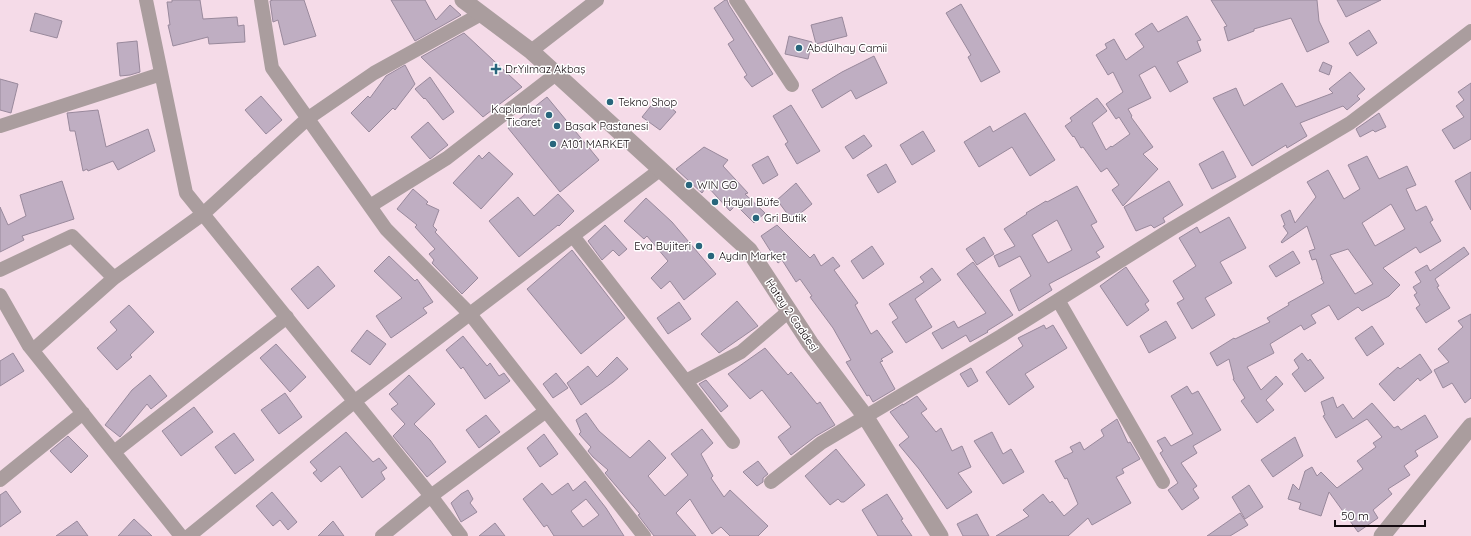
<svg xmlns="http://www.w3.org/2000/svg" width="1471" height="536" font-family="Quicksand,sans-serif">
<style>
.building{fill:#bfaec2;stroke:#99899c;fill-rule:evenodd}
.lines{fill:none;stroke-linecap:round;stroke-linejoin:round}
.minor{stroke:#aa9d9e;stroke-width:14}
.tertiary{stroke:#aa9d9e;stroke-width:17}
.poi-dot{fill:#28667c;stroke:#fff;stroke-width:1.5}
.labels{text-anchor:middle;stroke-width:3;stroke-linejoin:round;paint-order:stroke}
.poi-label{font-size:11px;fill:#130a0f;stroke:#fff;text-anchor:start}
.street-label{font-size:11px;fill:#130a0f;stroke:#fff}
</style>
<rect width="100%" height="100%" fill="#f5dbe8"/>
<path class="building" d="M172,0H200L203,19L237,17L238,26L244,25L245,42L209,44L208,37L173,46L168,25H170L167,2H172Z
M273,0H304L316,36L284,45L278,20L273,22L270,1Z
M391,0H425L436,20L450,5L461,15L415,41Z
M725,0H727L729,5L773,74L752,87L744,77L747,75L728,44L734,40L714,8Z
M1211,0H1317L1319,21L1329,42L1307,52L1291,18L1254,29V31L1228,41L1224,27L1227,26Z
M1337,0H1381L1346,17Z
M961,4L1000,72L981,82L968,57L971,55L946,13Z
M35,13L62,21L57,38L30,31Z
M1187,16L1201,40L1197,41L1201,51L1177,62L1188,82L1170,92L1155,66L1139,75L1151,98L1128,109L1132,116L1131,117L1153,147L1143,154L1158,169L1123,206L1112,190L1119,185L1107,168L1101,172L1083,147L1081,148L1074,136L1073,137L1065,126L1072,121L1070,118L1097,98L1107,111L1092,123L1106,150L1111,146L1112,147L1130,134L1119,117L1116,119L1106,104L1123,92L1113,72L1108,75L1096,55L1107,48L1105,44L1114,39L1126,60L1144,47L1135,34L1152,23L1158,32Z
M842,17L847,36L816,44L811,25Z
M1369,30L1377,43L1357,56L1349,43Z
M464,33L522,87L483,117L421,57Z
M789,36L812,42L808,59L785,54Z
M137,41L140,72L130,75L120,76L117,43Z
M874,56L887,83L856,99L851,90L822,108L812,90L842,72Z
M1323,62L1332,66L1329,75L1319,71Z
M405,65L415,84L395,110L393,108L369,132L351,113L368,96L370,98L386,76Z
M1350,72L1365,89L1357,96L1360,99L1347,110L1343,106L1300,123L1307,136L1287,148L1286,145L1252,166L1213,98L1236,88L1244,106L1282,83L1296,107L1333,93L1329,89Z
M430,77L454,112L443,120L425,98L424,99L415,89Z
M0,79L18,84L11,113L0,110Z
M1471,83V139L1454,149L1442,130L1464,117L1456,106L1464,100L1458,92Z
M261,96L282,120L266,134L245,110Z
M547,97L599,160L560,192L508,128Z
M658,97L676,112L660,130L642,117Z
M791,105L820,151L797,164L785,144L788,142L773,116Z
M98,110L106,147L148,129L155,151L118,170L113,161L88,171L87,169L83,171L75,131H70L67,113Z
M1025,113L1055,160L1030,176L1012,147L979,167L964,142L990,126L993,132Z
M1379,113L1386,127L1375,132L1373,130L1360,137L1356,129Z
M428,122L448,145L430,159L411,137Z
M923,131L935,151L912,165L900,145Z
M864,135L872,146L853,159L845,147Z
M704,147L728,160L723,166L748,193L745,194L765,213L754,223L736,205L730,211L707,186L702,193L676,169Z
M1223,151L1236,177L1212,189L1199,164Z
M489,152L513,174L481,209L453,183L479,155L482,159Z
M768,156L778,175L763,184L752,165Z
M1367,156L1379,179L1407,166L1416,185L1406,189L1416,211L1426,206L1433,220L1430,222L1441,241L1420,253L1416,247L1383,268L1400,285L1389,296L1362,311L1358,307L1338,320L1329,305L1311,315L1316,323L1304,330L1301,325L1270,344L1274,353L1247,367L1261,390L1276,376L1283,384L1266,400L1274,410L1257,423L1241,401L1245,398L1233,379H1234L1229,359L1217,366L1210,353L1234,338L1235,339L1270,322L1267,318L1289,305L1288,303L1324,283L1321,278H1322L1316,259L1312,260L1309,251L1315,249L1307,226L1282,243L1281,242L1288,233L1283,226L1285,225L1281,215L1290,210L1295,223L1316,197L1307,182L1328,170L1344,199L1360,189L1348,165ZM1391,204L1405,229L1375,246L1362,223ZM1348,249L1373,284L1355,294L1330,255Z
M886,164L896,182L878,193L867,175Z
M1471,172V210L1455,181Z
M62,181L74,219L22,236L24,240L0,252V207L8,225L26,216L20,195Z
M1169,181L1183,205L1163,218L1165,222L1154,228L1151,225L1136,231L1124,207Z
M796,183L812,204L792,220L777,200Z
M1077,186L1097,222L1091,225L1104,247L1096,252L1100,257L1049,284L1052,290L1019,311L1010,290L1031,276L1020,256L999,267L994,256L1015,246L1004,229L1027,214L1026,213L1046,201L1047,202ZM1057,220L1072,250L1048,263L1032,235Z
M413,189L428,202L426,204L439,210L433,226L437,230L435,232L478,278L462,294L432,263L434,260L429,254L435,249L415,227L417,225L397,209Z
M558,194L574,211L559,226L558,225L519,257L489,221L518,197L534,216Z
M646,198L672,222L716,274L684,300L670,281L661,289L651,278L668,261L647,236L644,239L624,221Z
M1229,217L1246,248L1220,262L1232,283L1205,298L1215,315L1192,329L1177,303L1184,299L1173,281L1196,266L1179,238L1197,227L1200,233Z
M605,225L627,249L619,256L613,250L602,260L588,241Z
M777,225L810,258L814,254L821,266L833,257L840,266L834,270L858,303L855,305L871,334L877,330L893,352L881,359L883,361L880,362L895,389L873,402L869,395L867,396L846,362L851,360L833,328L810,297L812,296L800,279L796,282L782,260L778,263L761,236Z
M984,237L994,254L977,265L966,249Z
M872,246L884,264L863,279L851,261Z
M1464,247L1469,254L1435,279L1439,286L1437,287L1450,308L1426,323L1416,308L1420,305L1414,295L1417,293L1413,287L1421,282L1415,272L1427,265L1430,271Z
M572,250L625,318L581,354L527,289Z
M1293,251L1300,263L1276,277L1269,266Z
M389,256L415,281L417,279L433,302L423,308L427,313L391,338L376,316L402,298L374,271Z
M973,262L1013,315L987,331L988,332L970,342L966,335L942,349L932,333L954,321L958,328L986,313L957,274Z
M318,266L335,286L308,309L291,289Z
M1126,267L1149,301L1145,304L1149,310L1127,326L1100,286Z
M932,268L941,280L915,299L932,327L906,343L892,322L898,318L889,304L924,282L920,277Z
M737,301L758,326L719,353L701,334Z
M679,302L691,319L668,334L657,318Z
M129,305L154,332L130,355L132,357L117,370L97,348L117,330L110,322Z
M1471,314V398L1465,403L1452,383L1443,388L1434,370L1449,362L1438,349L1463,327L1458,321Z
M1166,321L1176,338L1149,353L1140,336Z
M1044,325L1046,329L1053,325L1067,348L1025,374L1034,387L1009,405L986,372L1023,346L1018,338Z
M1372,326L1384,344L1367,356L1355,338Z
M367,330L386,344L370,365L351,351Z
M463,336L487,366L490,363L499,376L504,373L510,381L485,399L463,367L461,369L446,350Z
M276,344L306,377L290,392L260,358Z
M765,348L788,375L791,372L817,404L820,402L835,425L816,436L791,455L778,437L791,427L762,390L750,399L728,374Z
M13,353L24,371L0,386V361Z
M1302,353L1308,361L1310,359L1324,378L1305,392L1292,374L1299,368L1294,360Z
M1420,354L1432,372L1420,381L1418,378L1394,401L1379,384L1398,367L1400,369Z
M617,357L628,369L613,382L581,405L567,383L588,366L597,377Z
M971,368L978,381L968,387L960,374Z
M556,373L568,388L553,398L543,384Z
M150,375L167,396L151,409L147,404L120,437L105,425L132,390Z
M409,375L435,404L414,424L430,440L446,462L427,477L393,436L405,424L391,409L398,404L389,394Z
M706,380L728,406L721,412L699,384Z
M1187,386L1192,394L1198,391L1221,430L1193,446L1197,453L1181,463L1197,486L1193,489L1199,498L1182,510L1168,490L1178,483L1160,453L1163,451L1157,441L1165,437L1171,446L1193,434L1171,396Z
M285,393L302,417L279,434L261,410Z
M917,396L927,409L921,413L936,432L941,428L952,451L962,446L971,467L958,473L972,492L947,509L919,469L899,445L909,437L890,412L903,404V405Z
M1333,397L1337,408L1343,404L1353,419L1372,403L1394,428L1398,426L1401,430L1425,415L1438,437L1415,451L1418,456L1404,466L1410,475L1388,489L1392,494L1373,510L1378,518L1358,532L1329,492L1321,516L1299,509L1301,503L1288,499L1293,484L1299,490L1305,471L1312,467L1317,476L1321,472L1337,488L1363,469L1357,461L1376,447L1373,443L1382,437L1367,419L1336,438L1323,416L1325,415L1321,402Z
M194,407L213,432L181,456L162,431Z
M586,413L599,431L630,458L649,440L666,458L648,476L665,496L688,475L671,454L702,429L713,443L701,454L713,476L711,478L724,497L730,490L768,526L758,536H730L721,527L712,534L690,499L676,513L696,536H654L638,515L640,514L605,473L608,470L593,457L588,451L591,447L579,434L581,432L576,420Z
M486,415L500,432L479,448L466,430Z
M1117,419L1128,443L1130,442L1140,459L1122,469L1124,473L1116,477L1131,503L1092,525L1088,518L1068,536H996L1029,516L1023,510L1043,494L1050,503L1052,501L1064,516L1078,504L1067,478L1065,479L1055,461L1073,452L1070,447L1080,442L1084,450L1104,436L1101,430Z
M346,432L373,462L379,458L387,468L381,472L385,479L362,498L340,466L321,482L313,473L317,470L310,462Z
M992,432L1003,454L1011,449L1024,472L1003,484L974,441Z
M234,433L254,460L235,474L215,447Z
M544,434L558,454L540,467L527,448Z
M68,436L88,456L71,473L50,451Z
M1295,437L1303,456L1273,477L1261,460Z
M836,449L865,485L844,502H841L838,499L830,505L805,476Z
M758,461L768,474L763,478V482L757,486L743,472Z
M585,481L606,508L624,536H554L547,525L544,527L523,499L542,483L552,495L568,483L573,491ZM586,499L599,515L583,527L571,511Z
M1249,485L1263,507L1245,519L1232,497Z
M468,490L473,499L470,503L477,512L461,522L451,503L461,494Z
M6,491L21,512L0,527V495Z
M272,492L297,522L288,530L280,520L273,526L256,506Z
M887,494L903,519L901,520L912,536H878L862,510Z
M1240,513L1248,525L1230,536H1207Z
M977,514L989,536H963L957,524Z
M134,519L152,536H118Z
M77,521L88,536H56Z
M333,521L344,536H318Z
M495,523L505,536H479Z"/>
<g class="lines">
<path class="minor" d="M146,0L186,193L431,496L461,536
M261,0L272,68L386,229L470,314L644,536
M736,0L792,85
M531,51L597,0
M0,126L161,74
M370,206L447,158L556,74
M573,236L733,442
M0,270L72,236L114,278
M0,295L29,346L181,536
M1058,300L1163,482
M33,350L114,278L203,214L307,119L374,73L481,14
M686,381L741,352L789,311
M114,452L287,317
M0,480L83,413
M771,482L821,443L1001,336L1173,228L1350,123L1471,31
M189,536L355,401L661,169
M382,536L431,496L546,411"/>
<path class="tertiary" d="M463,0L531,51L749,250L810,343L865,416L940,536
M1382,536L1471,426"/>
</g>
<g class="poi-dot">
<circle cx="799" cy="48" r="4"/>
<path d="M494 63h4v4h4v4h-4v4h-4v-4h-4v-4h4z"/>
<circle cx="610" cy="102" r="4"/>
<circle cx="549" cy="115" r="4"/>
<circle cx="557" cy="126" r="4"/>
<circle cx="553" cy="144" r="4"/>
<circle cx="689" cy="185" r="4"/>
<circle cx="715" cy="202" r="4"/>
<circle cx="756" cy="218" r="4"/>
<circle cx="699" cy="246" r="4"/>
<circle cx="711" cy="256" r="4"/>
</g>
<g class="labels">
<g class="poi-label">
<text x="807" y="52">Abdülhay Camii</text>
<text x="505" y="73">Dr.Yılmaz Akbaş</text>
<text x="618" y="106">Tekno Shop</text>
<text x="541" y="113" text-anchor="end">Kaplanlar<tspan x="541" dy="13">Ticaret</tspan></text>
<text x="565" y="130">Başak Pastanesi</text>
<text x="561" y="148">A101 MARKET</text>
<text x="697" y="189">WIN GO</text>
<text x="723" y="206">Hayal Büfe</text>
<text x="764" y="222">Gri Butik</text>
<text x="691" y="250" text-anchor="end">Eva Bujiteri</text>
<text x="719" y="260">Aydın Market</text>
</g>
<g class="street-label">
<text transform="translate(792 315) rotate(56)" y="4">Hatay 2 Caddesi</text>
</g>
</g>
<path d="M1335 520v6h90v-6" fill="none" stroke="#130a0f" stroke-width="2"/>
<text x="1341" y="520" font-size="12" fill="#130a0f" stroke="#ffffff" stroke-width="3" paint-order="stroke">50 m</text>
</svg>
